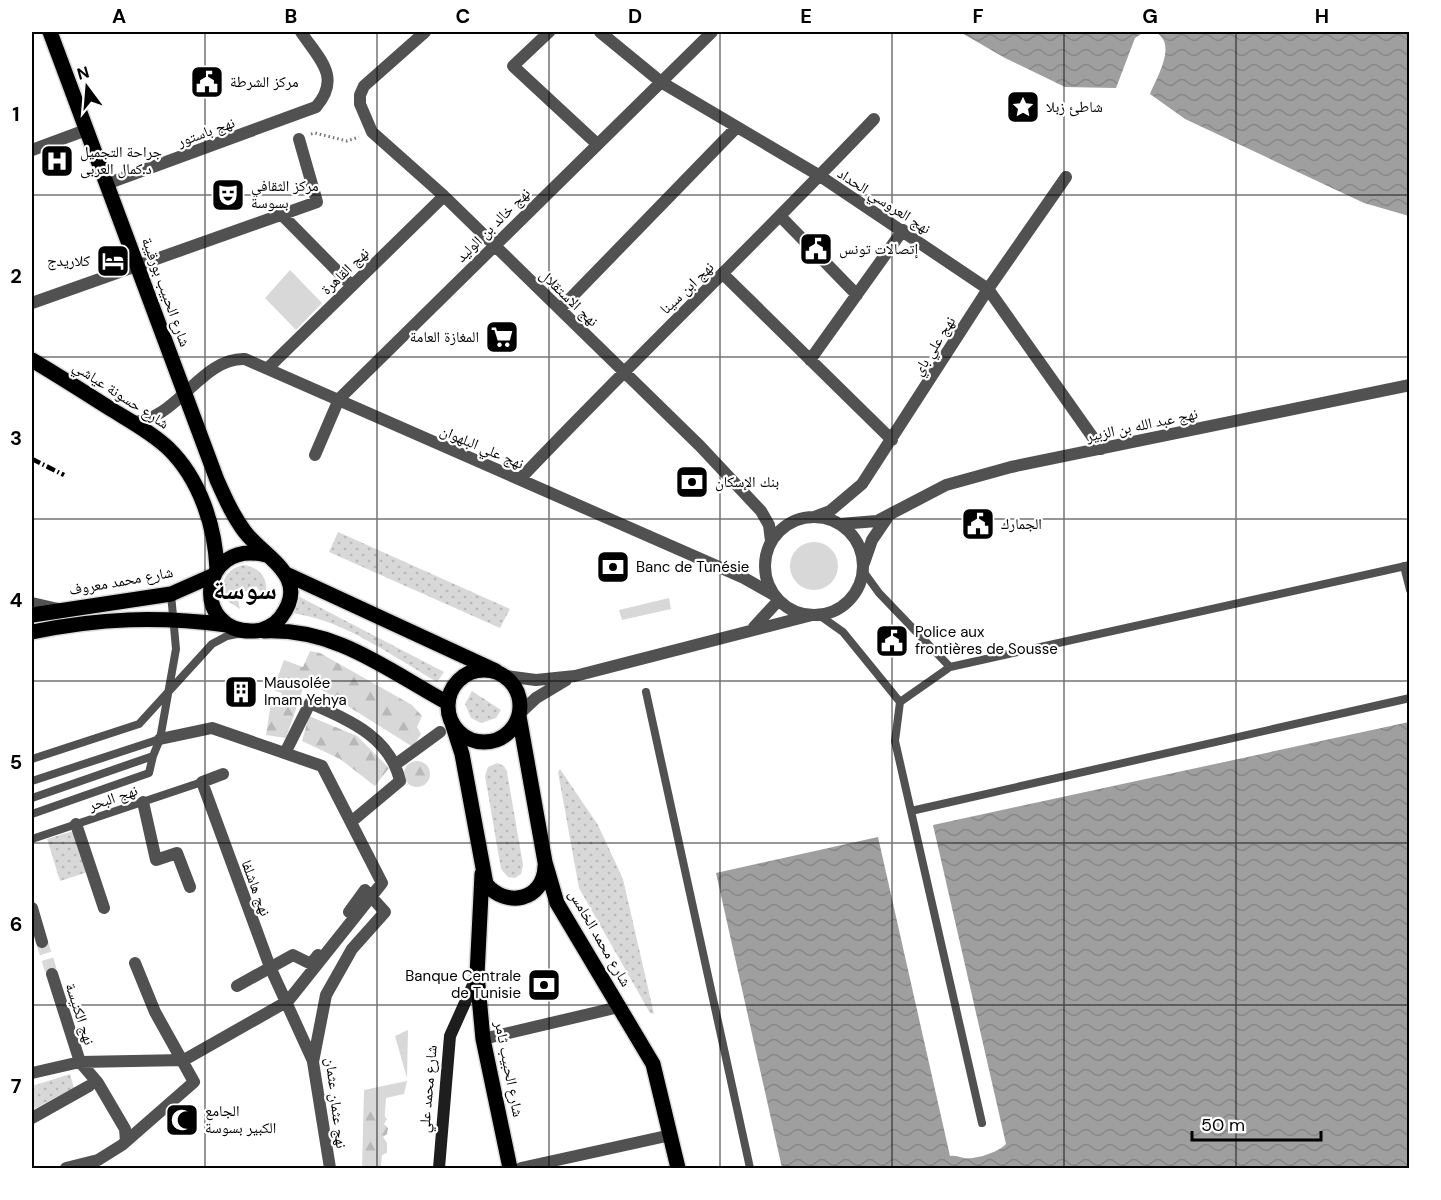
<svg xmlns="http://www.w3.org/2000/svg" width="1441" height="1200" font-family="'DM Sans','Noto Naskh Arabic',sans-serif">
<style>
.grass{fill:#d8d8d8}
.forest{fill:url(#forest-firs)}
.garden{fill:url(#garden-dots)}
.water{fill:url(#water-waves)}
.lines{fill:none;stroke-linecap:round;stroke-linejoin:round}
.street-tunnel{stroke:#d9d9d9;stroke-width:12;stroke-dasharray:12 6;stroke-linecap:butt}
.primary-casing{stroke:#dbdbdb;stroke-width:18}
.path{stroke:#737373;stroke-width:3;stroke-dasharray:1.5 3;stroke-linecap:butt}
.lane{stroke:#515151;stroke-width:8}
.street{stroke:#515151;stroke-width:12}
.secondary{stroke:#1e1e1e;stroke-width:12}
.primary{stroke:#000;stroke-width:15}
.rail{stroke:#000;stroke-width:4.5;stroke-dasharray:9 3 1.5 3;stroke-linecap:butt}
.grid{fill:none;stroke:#000;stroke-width:1.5;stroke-opacity:0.55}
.labels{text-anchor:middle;stroke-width:4.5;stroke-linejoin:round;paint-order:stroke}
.poi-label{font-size:15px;fill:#000;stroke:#fff;text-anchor:start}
.street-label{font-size:15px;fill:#000;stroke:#fff}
.town-label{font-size:27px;font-weight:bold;fill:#000;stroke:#fff}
.neatline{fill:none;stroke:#000;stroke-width:2}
.grid-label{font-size:20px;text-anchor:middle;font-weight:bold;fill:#000}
</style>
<defs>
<pattern id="forest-firs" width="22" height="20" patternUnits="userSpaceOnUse" patternTransform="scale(1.5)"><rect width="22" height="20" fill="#d8d8d8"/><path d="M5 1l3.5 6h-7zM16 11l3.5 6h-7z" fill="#b8b8b8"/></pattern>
<pattern id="garden-dots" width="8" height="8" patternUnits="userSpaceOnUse" patternTransform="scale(1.5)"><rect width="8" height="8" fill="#d8d8d8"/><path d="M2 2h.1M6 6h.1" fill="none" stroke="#b8b8b8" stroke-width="1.8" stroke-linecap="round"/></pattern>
<pattern id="water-waves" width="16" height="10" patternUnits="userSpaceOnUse" patternTransform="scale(1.5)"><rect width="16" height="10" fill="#9f9f9f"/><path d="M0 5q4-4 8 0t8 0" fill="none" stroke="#878787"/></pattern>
</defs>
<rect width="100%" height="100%" fill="#fff"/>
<path class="grass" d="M290,270L322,303L296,330L265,298Z
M790 566a24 24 0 1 1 48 0a24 24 0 1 1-48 0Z
M669,598L671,609L622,620L619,610Z
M408,1030L407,1078L395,1036Z
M407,1081L404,1094L386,1098L381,1167L362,1168L364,1090Z"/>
<path class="forest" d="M310,651L320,653L412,705L422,716L417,727L421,734L413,747L306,680L286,738L266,735L271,702H280L282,693L273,690L284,660L303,667Z
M309,716L357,736L389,768L375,786L340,759L302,741Z
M404 774a13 13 0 1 1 26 0a13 13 0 1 1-26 0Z
M377,1108L387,1119L384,1124L388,1128L387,1134L383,1137L387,1143V1153L372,1159L364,1152L366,1109Z"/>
<path class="garden" d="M338,532L510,609L500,628L329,552Z
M243,565C260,567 271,580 264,597L256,586L237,596L240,609L225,599C219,582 226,569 243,565Z
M298,596L444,672L437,682C392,656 344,620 292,613Z
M472,691L501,710L496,718L481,723L471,718L465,704Z
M497,763L504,766L507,772L523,865L521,874L515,878L508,877L501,869L485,776L488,767Z
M560,769L598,825L623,879L654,1014L650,1013L579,888L558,772Z
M73,831L88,872L60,881L47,839Z
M70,1074L74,1088L32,1110V1086Z"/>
<path class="water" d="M960,32H1144L1135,38L1116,88L1065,87L1005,58Z
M1155,32H1409V216L1364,203L1185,119L1150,94C1157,77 1178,43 1155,32Z
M1409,722V1168H782L716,873L878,837L950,1156C956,1155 958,1157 964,1158C975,1160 999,1152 1006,1144L933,825Z"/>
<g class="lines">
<path class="street-tunnel" d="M42,942L52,974"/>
<g class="primary-casing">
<path id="primary" d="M50,32L217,480C225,498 233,516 245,532C265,558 311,577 281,617C275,625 264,631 254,631C191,634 198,538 266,555
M32,360C59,376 87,394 114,411C132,422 152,433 168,448C200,479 215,526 217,569
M286,574L496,671
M32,615L171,594L214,575
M264,631C337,628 387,670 448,703
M32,632C100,618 158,616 227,625
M448 706a36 36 0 1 1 72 0a36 36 0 1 1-72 0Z
M519,716L545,862L557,903L653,1064L678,1168
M452,723L462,754L486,884C506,908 544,901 545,866
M482,874L477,975L483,1039L510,1168"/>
</g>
<path class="path" d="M311,134L315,133L347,141L359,137"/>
<path class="lane" d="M1404,566L1410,590
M863,571L879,593L950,667
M819,615L843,632L900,702
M646,692L750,1168
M32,759L139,724L212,644L227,636L242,633
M32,781L160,739L176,649L171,594
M32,798L153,756L160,739
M911,811L1410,698
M32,814L149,773L153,756
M32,839L202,782
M982,1123L895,741L900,702L950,667L1410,565"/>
<path class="street" d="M425,32L364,86L360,95V104L372,132L444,196L700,446L761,511L769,525L771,541
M549,32L513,66L596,143
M600,32L661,82L820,176L988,289L1101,449
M32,150L86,130
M106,184L316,107C342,77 319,59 301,32
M283,216L352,286
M780,216L857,295
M723,274L892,440
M32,303L317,202L299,139
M560,309L736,128
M810,360L903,230
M268,368L444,196
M131,422C176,422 201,357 245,359L744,578L774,595
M315,455L339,399L712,32
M520,479C636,357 758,241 874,119
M765 566a49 49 0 1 1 98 0a49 49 0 1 1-98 0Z
M814,517L830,511L862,484L988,289L1066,177
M840,524L877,521L946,485L1011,467L1410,385
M864,563L872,540L887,518
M32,603L58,609
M754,627L778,601
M505,676L536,680L575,676L812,615
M520,713L536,698L566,680
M285,753L310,703C348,720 390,736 400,781L351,822
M396,764L440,732
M223,774L202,782L270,967L313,1061
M143,802L156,860L177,853L190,887
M76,824L104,908
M32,908L42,942
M52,974L80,1062L98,1083L125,1129L126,1141
M237,986L293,955L311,964L318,955
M483,1039L619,1007
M32,1073L80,1062L184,1060L288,1001L382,883L322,766L212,728L160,739
M32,1118L89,1086
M66,1168L98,1160L122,1145L194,1082L155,1012L135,963
M330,1168L313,1062L326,995L352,949L385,912L365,890L349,912
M521,1168L671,1135"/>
<path class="secondary" d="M439,1168L450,1036L477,976"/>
<use href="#primary" class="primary"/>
<path class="rail" d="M32,459L64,475"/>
</g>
<path class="grid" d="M205,32V1168M377,32V1168M549,32V1168M720,32V1168M892,32V1168M1064,32V1168M1236,32V1168M32,195H1410M32,357H1410M32,519H1410M32,681H1410M32,843H1410M32,1005H1410"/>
<defs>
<g id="civic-square" transform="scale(1.725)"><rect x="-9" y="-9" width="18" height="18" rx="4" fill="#000" stroke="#fff"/><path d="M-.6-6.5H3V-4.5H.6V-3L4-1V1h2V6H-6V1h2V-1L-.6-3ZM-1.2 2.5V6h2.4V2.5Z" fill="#fff"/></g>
<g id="sight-square" transform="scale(1.725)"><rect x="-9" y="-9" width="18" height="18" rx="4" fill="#000" stroke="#fff"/><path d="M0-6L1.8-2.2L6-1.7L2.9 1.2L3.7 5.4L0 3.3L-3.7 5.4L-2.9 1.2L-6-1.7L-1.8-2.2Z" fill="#fff"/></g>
<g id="hospital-square" transform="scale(1.725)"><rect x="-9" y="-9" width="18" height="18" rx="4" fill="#000" stroke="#fff"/><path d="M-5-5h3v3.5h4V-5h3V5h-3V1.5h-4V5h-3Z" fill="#fff"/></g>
<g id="theatre-square" transform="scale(1.725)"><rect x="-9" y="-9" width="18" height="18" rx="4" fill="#000" stroke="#fff"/><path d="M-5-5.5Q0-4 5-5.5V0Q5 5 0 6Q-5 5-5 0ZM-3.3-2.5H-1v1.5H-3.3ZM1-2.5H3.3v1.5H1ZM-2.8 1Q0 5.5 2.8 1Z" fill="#fff"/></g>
<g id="hotel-square" transform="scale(1.725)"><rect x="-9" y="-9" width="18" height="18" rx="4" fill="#000" stroke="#fff"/><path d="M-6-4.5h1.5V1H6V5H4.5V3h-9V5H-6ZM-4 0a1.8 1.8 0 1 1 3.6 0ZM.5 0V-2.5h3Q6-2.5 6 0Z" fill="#fff"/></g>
<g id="supermarket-square" transform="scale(1.725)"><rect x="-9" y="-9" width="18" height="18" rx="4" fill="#000" stroke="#fff"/><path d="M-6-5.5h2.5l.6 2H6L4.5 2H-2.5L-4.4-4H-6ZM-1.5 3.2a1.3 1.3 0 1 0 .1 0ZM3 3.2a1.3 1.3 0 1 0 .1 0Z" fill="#fff"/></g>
<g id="bank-square" transform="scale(1.725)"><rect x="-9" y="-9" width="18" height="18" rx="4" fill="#000" stroke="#fff"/><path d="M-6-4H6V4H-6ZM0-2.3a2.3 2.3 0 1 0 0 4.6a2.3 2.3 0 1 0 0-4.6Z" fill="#fff"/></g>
<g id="building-square" transform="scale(1.725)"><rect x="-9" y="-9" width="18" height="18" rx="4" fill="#000" stroke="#fff"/><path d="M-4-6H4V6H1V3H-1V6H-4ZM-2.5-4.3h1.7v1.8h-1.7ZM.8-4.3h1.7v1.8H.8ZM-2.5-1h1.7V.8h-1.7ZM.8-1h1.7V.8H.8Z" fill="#fff"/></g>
<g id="mosque-square" transform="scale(1.725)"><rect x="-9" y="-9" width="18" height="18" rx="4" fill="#000" stroke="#fff"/><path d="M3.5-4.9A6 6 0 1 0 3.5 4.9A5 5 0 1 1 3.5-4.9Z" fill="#fff"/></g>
</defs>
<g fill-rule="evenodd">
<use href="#civic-square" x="207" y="82"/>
<use href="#sight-square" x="1023" y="107"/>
<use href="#hospital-square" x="57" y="161"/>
<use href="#theatre-square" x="228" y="195"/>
<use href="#civic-square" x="816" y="249"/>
<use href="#hotel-square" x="113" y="261"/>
<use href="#supermarket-square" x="502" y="337"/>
<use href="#bank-square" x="692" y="482"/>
<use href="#civic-square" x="978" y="524"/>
<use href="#bank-square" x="613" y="567"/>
<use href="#civic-square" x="892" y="641"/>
<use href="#building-square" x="241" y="692"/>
<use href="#bank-square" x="544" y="985"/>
<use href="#mosque-square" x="182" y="1120"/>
</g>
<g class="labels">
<g class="poi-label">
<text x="230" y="87">مركز الشرطة</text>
<text x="1046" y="112">شاطئ زبلا</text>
<text x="80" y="157">جراحة التجميل<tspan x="80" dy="17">د.كمال العربى</tspan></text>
<text x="251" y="191">مركز الثقافي<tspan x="251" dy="17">بسوسة</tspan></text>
<text x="839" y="254">إتصالات تونس</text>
<text x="90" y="266" text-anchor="end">كلاريدج</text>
<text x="479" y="342" text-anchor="end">المغازة العامة</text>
<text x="715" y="487">بنك الإسكان</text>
<text x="1001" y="529">الجمارك</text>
<text x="636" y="572">Banc de Tunésie</text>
<text x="915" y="637">Police aux<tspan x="915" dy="17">frontières de Sousse</tspan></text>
<text x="264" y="688">Mausolée<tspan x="264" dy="17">Imam Yehya</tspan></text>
<text x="521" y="981" text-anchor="end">Banque Centrale<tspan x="521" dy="17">de Tunisie</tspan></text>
<text x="205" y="1116">الجامع<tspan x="205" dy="17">الكبير بسوسة</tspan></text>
</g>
<g class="street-label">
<text transform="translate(206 132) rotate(-20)" y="5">نهج باستور</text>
<text transform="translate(884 201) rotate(33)" y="5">نهج العروسي الحداد</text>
<text transform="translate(493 225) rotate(-45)" y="5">نهج خالد بن الوليد</text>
<text transform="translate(345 271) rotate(-44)" y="5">نهج القاهرة</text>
<text transform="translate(687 288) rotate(-44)" y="5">نهج ابن سينا</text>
<text transform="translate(166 292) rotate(70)" y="5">شارع الحبيب بورقيبة</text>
<text transform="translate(569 298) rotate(44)" y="5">نهج الاستقلال</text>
<text transform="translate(934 346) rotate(-58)" y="5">نهج علي باي</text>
<text transform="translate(121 395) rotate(33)" y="5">شارع حسونة عياشي</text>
<text transform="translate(1142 425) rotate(-12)" y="5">نهج عبد الله بن الزبير</text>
<text transform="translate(482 447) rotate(23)" y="5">نهج علي البلهوان</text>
<text transform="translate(121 581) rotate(-10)" y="5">شارع محمد معروف</text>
<text transform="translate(113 798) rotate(-19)" y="5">نهج البحر</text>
<text transform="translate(256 888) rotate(70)" y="5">نهج هاشلفا</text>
<text transform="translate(600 938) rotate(60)" y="5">شارع محمد الخامس</text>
<text transform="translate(80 1014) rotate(72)" y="5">نهج الكنيسة</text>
<text transform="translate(509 1069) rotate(79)" y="5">شارع الحبيب ثامر</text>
<text transform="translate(428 1089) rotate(-85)" y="5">شارع محمد علي</text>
<text transform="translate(336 1103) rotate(83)" y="5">نهج عثمان عثمان</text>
</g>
<g class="town-label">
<text x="245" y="599">سوسة</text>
</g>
</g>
<rect width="1441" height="1200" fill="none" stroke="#ffffff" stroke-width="66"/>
<g transform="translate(87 87) rotate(344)" stroke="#ffffff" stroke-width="4.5" paint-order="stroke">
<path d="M0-4.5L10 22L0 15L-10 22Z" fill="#000000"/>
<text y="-9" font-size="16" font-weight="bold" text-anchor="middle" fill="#000000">N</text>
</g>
<path d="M1192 1131v9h129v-9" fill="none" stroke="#000000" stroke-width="3"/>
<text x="1201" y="1131" font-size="18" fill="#000000" stroke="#ffffff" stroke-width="4.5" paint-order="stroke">50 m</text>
<rect x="33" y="33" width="1375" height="1134" class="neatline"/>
<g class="grid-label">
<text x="119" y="23">A</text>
<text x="291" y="23">B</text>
<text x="463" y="23">C</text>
<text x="635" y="23">D</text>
<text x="806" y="23">E</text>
<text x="978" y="23">F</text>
<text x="1150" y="23">G</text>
<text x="1322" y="23">H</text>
<text x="16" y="121">1</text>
<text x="16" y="283">2</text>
<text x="16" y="445">3</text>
<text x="16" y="607">4</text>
<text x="16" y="769">5</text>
<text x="16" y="931">6</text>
<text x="16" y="1093">7</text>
</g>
</svg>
